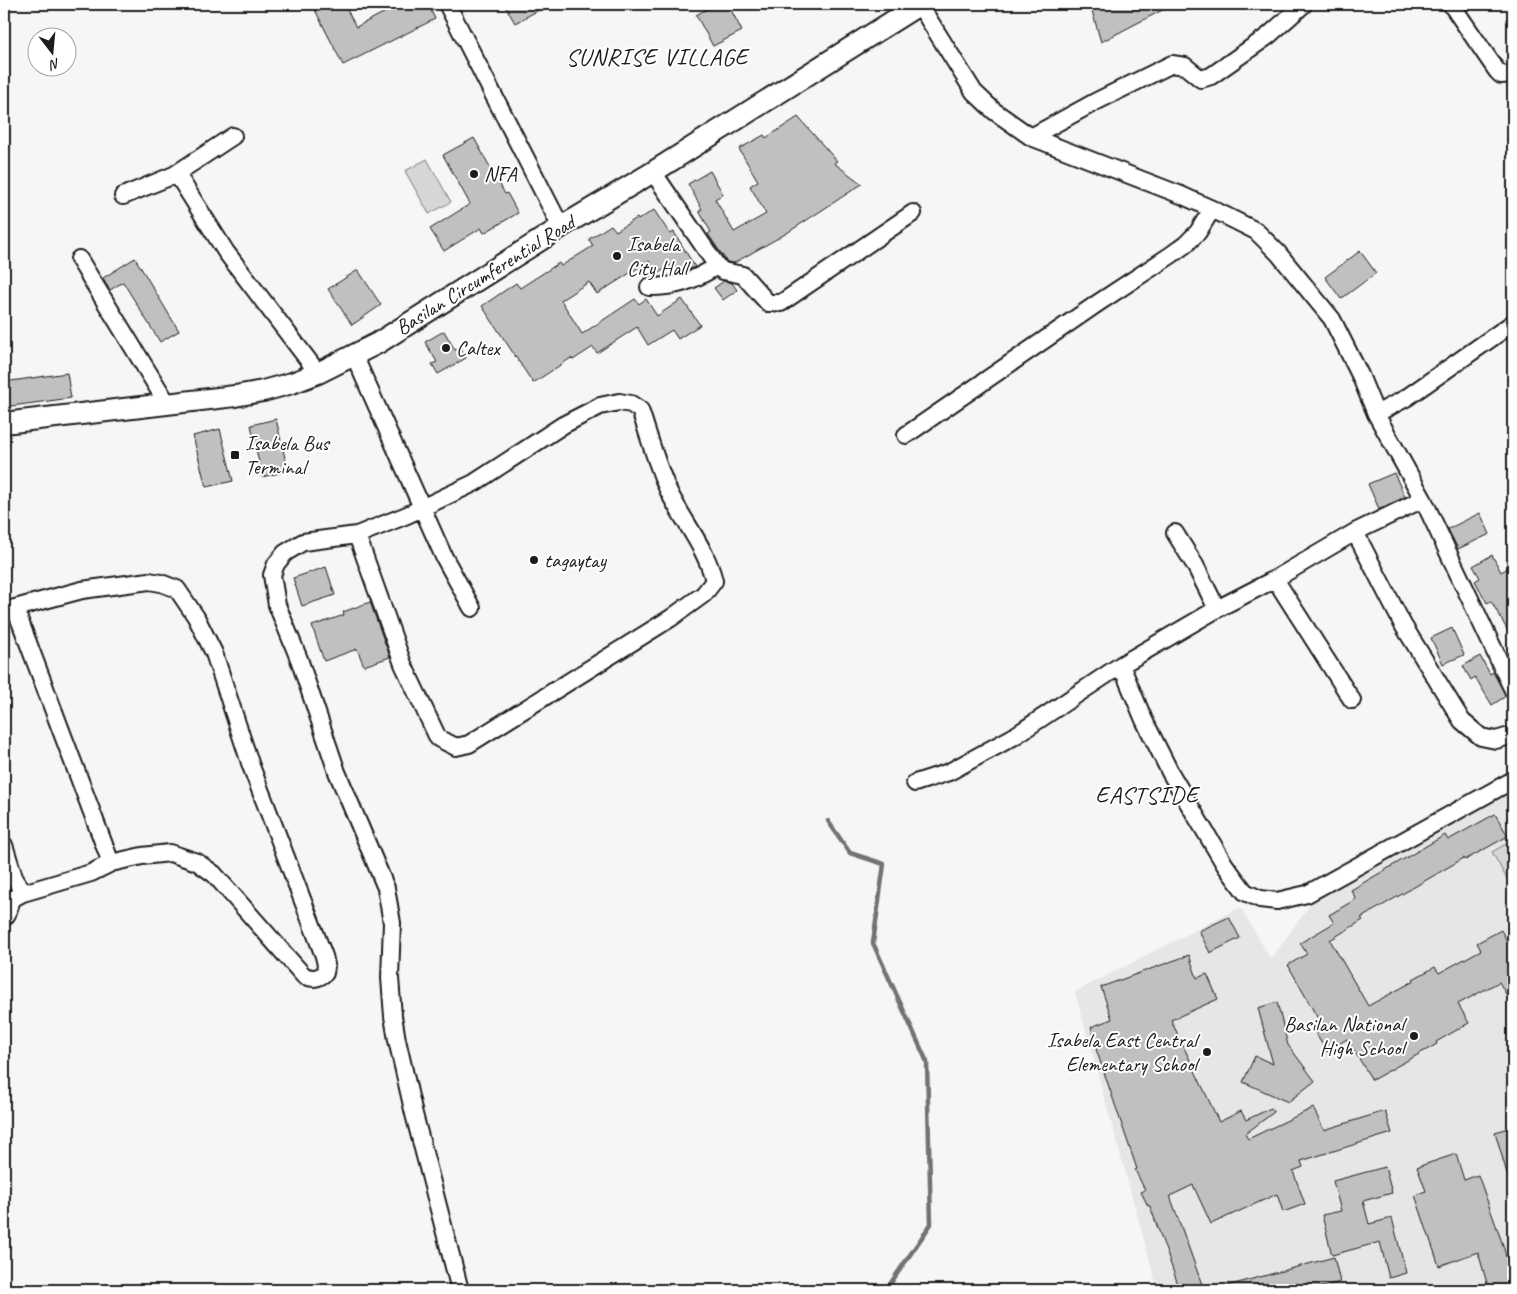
<svg xmlns="http://www.w3.org/2000/svg" width="1517" height="1294" font-family="Caveat,sans-serif">
<style>
.built{fill:#e6e6e6}
.green{fill:#d6d6d6;stroke:#797979}
.lines{fill:none;stroke-linecap:round;stroke-linejoin:round}
.stream{stroke:#727272;stroke-width:4.5}
.building{fill:#c0c0c0;stroke:#1c1c1c}
.minor-casing{stroke:#1c1c1c;stroke-width:20}
.major-casing{stroke:#1c1c1c;stroke-width:24}
.minor{stroke:#fff;stroke-width:16}
.major{stroke:#fff;stroke-width:20}
.poi-dot{fill:#1c1c1c;stroke:#fff;stroke-width:2}
.labels{text-anchor:middle;stroke-width:4;stroke-linejoin:round;paint-order:stroke}
.poi-label{font-size:21px;fill:#1c1c1c;stroke:#fff;text-anchor:start}
.street-label{font-size:21px;fill:#1c1c1c;stroke:#fff}
.quarter-label{font-size:24px;letter-spacing:1px;fill:#1c1c1c;stroke:#fff}
</style>
<rect width="100%" height="100%" fill="#f6f6f6"/>
<filter id="ink" filterUnits="userSpaceOnUse"><feTurbulence type="fractalNoise" baseFrequency=".02" numOctaves="2"/><feDisplacementMap in="SourceGraphic" scale="10" xChannelSelector="R" yChannelSelector="G"/><feConvolveMatrix kernelMatrix="1 2 1 2 8 2 1 2 1" color-interpolation-filters="sRGB"/></filter>
<g filter="url(#ink)">
<path class="built" d="M1513,788V1290H1158L1075,992L1240,907L1271,959L1312,902Z"/>
<path class="green" d="M427,159L451,202L429,214L405,171Z
M1513,840V890L1492,852Z"/>
<g class="lines">
<path class="stream" d="M828,821L850,853L884,864L873,943L927,1062L931,1224L886,1290"/>
</g>
<path class="building" d="M312,4H344L356,27L401,4H428L435,19L343,65Z
M504,4H550L515,23Z
M716,4H728L742,31L713,46L696,15Z
M1090,4H1174L1101,42Z
M798,117L837,161L834,163L862,184L787,233L734,263L727,262L708,234L711,232L699,211L702,209L688,184L710,171L723,194L715,199L734,232L766,214L750,186L758,181L739,149L764,135L766,138Z
M474,138L505,194L507,193L518,213L484,233L481,228L444,251L430,229L470,204L443,155Z
M654,210L670,234L674,232L695,267L679,273L673,264L657,274L649,261L597,294L589,282L561,300L582,334L635,299L639,304L646,299L657,316L682,299L700,325L678,339L672,330L648,345L637,327L597,353L593,347L573,360L571,358L533,383L482,306L516,283L520,288L559,263L561,266L593,246L589,239L611,225L616,231L637,218L638,220Z
M1360,251L1376,273L1341,299L1325,277Z
M135,258L179,331L160,342L123,282L110,290L103,278Z
M358,270L381,305L352,325L328,289Z
M724,281L732,283L737,290L723,300L714,288Z
M444,331L455,350L460,348L466,358L438,374L432,364L437,362L425,342Z
M67,373L71,398L4,407V382Z
M276,419L288,471L262,477L251,425Z
M220,429L233,481L206,487L193,436Z
M1394,473L1405,497L1379,509L1368,484Z
M1480,513L1490,534L1458,549L1448,529Z
M1492,555L1501,572L1513,565V640L1491,601L1487,603L1475,581L1480,578L1473,566Z
M326,567L335,595L302,606L293,578Z
M370,602L390,657L364,666L357,649L324,661L312,626L344,615L343,612Z
M1452,628L1464,655L1443,664L1431,638Z
M1480,656L1490,674L1493,672L1506,696L1492,705L1475,677L1471,680L1463,666Z
M1495,814L1508,836L1465,860L1464,858L1361,918L1363,920L1330,940L1368,1006L1414,981L1413,979L1435,967L1439,973L1481,950L1477,943L1501,930L1513,952V1006L1499,982L1458,1004L1469,1023L1436,1042L1437,1044L1372,1080L1347,1039L1327,1052L1314,1031L1322,1026L1288,965L1307,954L1300,943L1334,923L1329,915L1356,899L1351,890L1445,835L1448,840Z
M1229,917L1240,938L1210,953L1199,931Z
M1189,955L1197,978L1207,974L1218,999L1171,1020L1219,1122L1241,1111L1246,1120L1271,1108L1274,1112L1245,1134L1248,1139L1313,1108L1324,1130L1385,1111L1392,1133L1301,1161L1303,1167L1293,1171L1305,1204L1283,1212L1277,1194L1211,1224L1193,1185L1170,1196L1204,1290H1180L1150,1206H1148L1141,1192L1145,1190L1135,1170L1137,1169L1096,1049L1098,1048L1091,1027L1112,1019L1101,987Z
M1277,1002L1288,1045L1315,1081L1288,1102L1243,1082L1255,1056L1273,1064L1258,1008Z
M1513,1127V1184H1510L1495,1132Z
M1456,1154L1464,1180L1478,1175L1503,1245L1513,1283V1290H1489L1478,1252L1439,1266L1415,1195L1426,1191L1417,1167Z
M1385,1167L1392,1193L1363,1201L1369,1224L1392,1218L1406,1273L1389,1278L1380,1242L1332,1255L1322,1215L1341,1211L1333,1181Z
M1334,1257L1340,1282L1310,1290H1224L1223,1287Z"/>
<g class="lines">
<g class="minor-casing">
<path id="minor" d="M447,4L561,227
M919,4L974,92L994,111L1031,137L1181,195L1212,209L1256,231L1278,253L1332,319L1360,375L1376,414L1423,499L1513,690
M1451,4L1497,71L1501,75L1513,74
M1031,137L1095,102L1172,64L1185,66L1201,79L1211,76L1268,36L1304,4
M653,172L717,266L723,271L743,275L768,303H781L913,213
M174,175L180,179L226,252L318,373
M123,196L174,175L233,136
M79,259L167,403
M649,287C677,287 693,281 717,266
M354,355L444,557L472,608
M1376,414L1406,398L1513,323
M906,435L1098,303L1171,255L1186,244L1198,232L1212,209
M1355,532L1403,625L1462,721L1481,737L1496,740L1513,735
M1175,533L1195,565L1217,609
M357,535L403,664L438,738L456,747L469,744L671,618L704,594L714,581C707,550 684,522 670,494C658,470 649,436 640,410L631,404L619,402L600,406L563,425L474,483L407,515L357,535L303,542L285,553L276,564L272,575L277,605L299,659L337,772L386,888L392,923L390,978L393,1016L397,1040L414,1114L460,1290
M1275,579L1352,700
M15,608L111,863
M4,611L82,590L149,581L161,583L177,589L196,617L214,653L251,766L324,956L326,965L325,973C318,979 313,979 304,976L214,874L197,862L170,853L142,856L111,863L91,873L23,893L14,877L4,845
M1121,665L1144,720L1171,774L1225,865L1245,892L1260,899L1277,901L1307,894L1513,780
M915,783L949,772L1013,737L1121,665L1217,609L1275,579L1355,532L1423,499
M4,903L23,893
M4,918L7,914L12,899"/>
</g>
<g class="major-casing">
<path id="major" d="M4,423L235,396L263,391L292,383L318,373L378,343L561,227L653,172L920,4"/>
</g>
<use href="#minor" class="minor"/>
<use href="#major" class="major"/>
</g>
</g>
<g class="poi-dot">
<circle cx="474" cy="174" r="5"/>
<circle cx="617" cy="256" r="5"/>
<circle cx="446" cy="348" r="5"/>
<rect x="230" y="450" width="10" height="10" rx="2.5"/>
<circle cx="534" cy="560" r="5"/>
<circle cx="1414" cy="1036" r="5"/>
<circle cx="1207" cy="1052" r="5"/>
</g>
<g class="labels">
<g class="poi-label">
<text x="484" y="181">NFA</text>
<text x="627" y="251">Isabela<tspan x="627" dy="24">City Hall</tspan></text>
<text x="456" y="355">Caltex</text>
<text x="245" y="450">Isabela Bus<tspan x="245" dy="24">Terminal</tspan></text>
<text x="544" y="567">tagaytay</text>
<text x="1404" y="1031" text-anchor="end">Basilan National<tspan x="1404" dy="24">High School</tspan></text>
<text x="1197" y="1047" text-anchor="end">Isabela East Central<tspan x="1197" dy="24">Elementary School</tspan></text>
</g>
<g class="street-label">
<text transform="translate(485 275) rotate(-32)" y="7">Basilan Circumferential Road</text>
</g>
<g class="quarter-label">
<text x="657" y="65">SUNRISE VILLAGE</text>
<text x="1147" y="803">EASTSIDE</text>
</g>
</g>
<rect width="1517" height="1294" fill="none" stroke="#fff" stroke-width="20"/>
<rect x="10" y="10" width="1497" height="1274" fill="none" stroke="#1c1c1c" stroke-width="2" filter="url(#ink)"/>
<g transform="translate(52 52) rotate(164)"><circle r="24" fill="#ffffff" stroke="#a4a4a4"/>
<path d="M0-4L9 19L0 12L-9 19Z" fill="#1c1c1c"/>
<text y="-8" font-size="14" font-weight="bold" text-anchor="middle" fill="#1c1c1c">N</text>
</g>
</svg>
